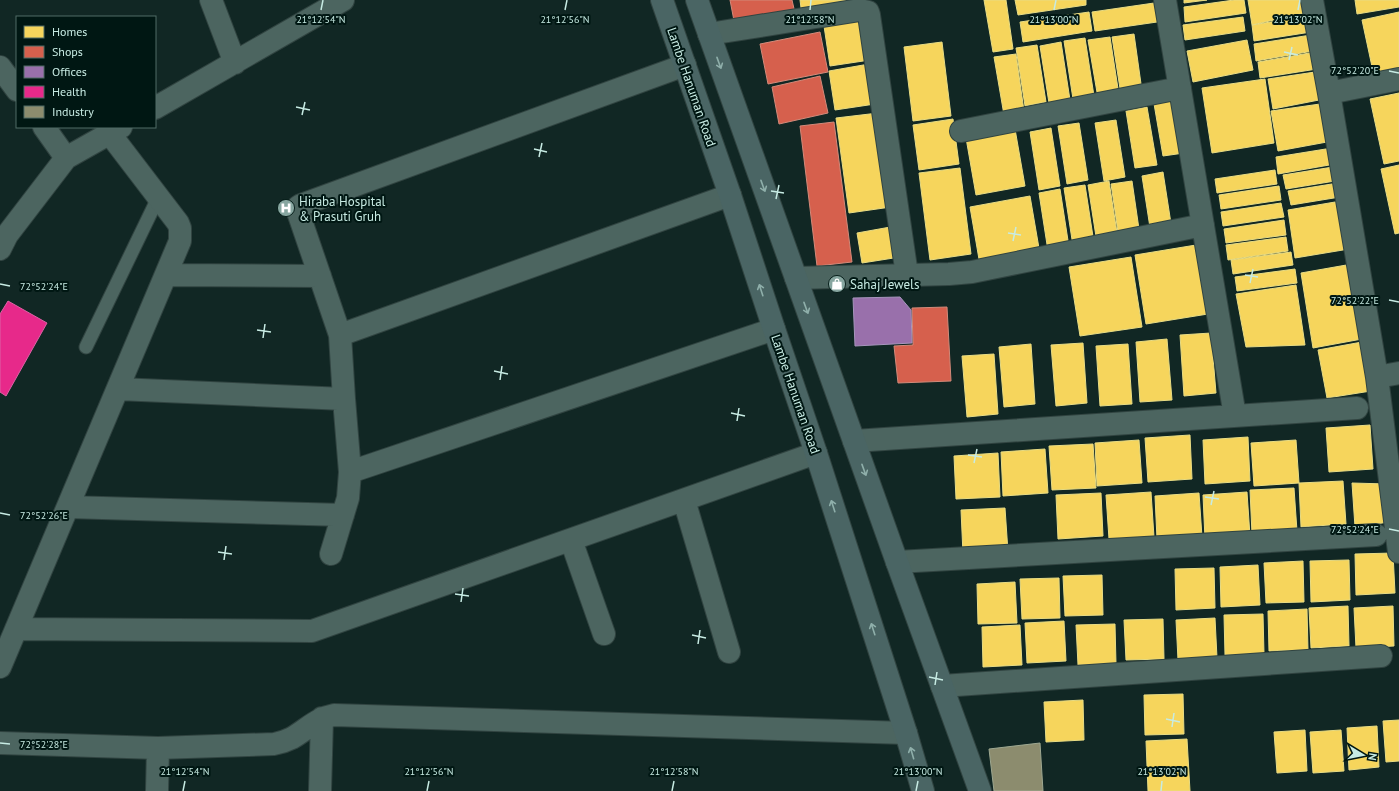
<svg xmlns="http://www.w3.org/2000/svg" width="1399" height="791" font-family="'PT Sans',sans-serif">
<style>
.homes{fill:#f6d55c;stroke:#e8dc84}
.shops{fill:#d6604d;stroke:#d28a7a}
.offices{fill:#9970ab;stroke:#a795bc}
.health{fill:#e7298a;stroke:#dd63a5}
.industry{fill:#8c8c6e;stroke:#9ea891}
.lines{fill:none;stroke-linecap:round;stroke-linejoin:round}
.lane-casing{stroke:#314441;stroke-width:15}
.street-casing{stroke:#314441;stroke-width:24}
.secondary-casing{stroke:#314441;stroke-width:24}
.lane{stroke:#4c6560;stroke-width:13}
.street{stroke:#4c6560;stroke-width:22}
.secondary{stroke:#4a6564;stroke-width:22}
.oneway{stroke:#8fafaa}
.ticks{fill:none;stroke:#c7ebe3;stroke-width:1.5}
.labels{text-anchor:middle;stroke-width:4;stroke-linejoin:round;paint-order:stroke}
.street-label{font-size:13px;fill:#c7ebe3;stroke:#001713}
.poi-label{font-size:13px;fill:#c7ebe3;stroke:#001713;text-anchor:start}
.ticks-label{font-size:10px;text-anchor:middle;fill:#c7ebe3;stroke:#001713;stroke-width:4;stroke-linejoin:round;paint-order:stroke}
</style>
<rect width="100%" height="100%" fill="#112724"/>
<path class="homes" d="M800,0H851L801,8Z
M984,0H1006L1013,49L993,52Z
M1015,0H1086V5L1018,15Z
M1184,0H1207L1184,3Z
M1234,0H1244L1246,13L1185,22L1184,7Z
M1248,0H1306L1309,12L1252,25Z
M1355,0H1399V7L1357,14Z
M1161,2L1164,21L1095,31L1092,12Z
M1089,12L1092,31L1023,42L1020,22Z
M1399,12V71L1374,76L1362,20Z
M1308,16L1311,32L1254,41L1252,25Z
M1243,17L1245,31L1185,40L1183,25Z
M864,20L870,60L830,66L824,26Z
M1134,34L1142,91L1121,95L1112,37Z
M1311,35L1313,51L1256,61L1254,44Z
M1110,37L1119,95L1098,98L1088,40Z
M1085,38L1094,96L1073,99L1064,41Z
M1247,40L1253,70L1193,82L1187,51Z
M942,42L951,116L913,121L904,47Z
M1061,42L1070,100L1049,103L1040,46Z
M1037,45L1046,102L1025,106L1016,48Z
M1315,52L1317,69L1260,78L1258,62Z
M1016,54L1024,111L1004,115L994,57Z
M869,64L875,104L835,110L829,71Z
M1315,72L1319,100L1273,109L1268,79Z
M1265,79L1274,143L1212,153L1202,88Z
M1399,93V161L1384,164L1370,99Z
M1175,95L1184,153L1163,156L1153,98Z
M1320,104L1327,142L1278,151L1271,111Z
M1147,107L1157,165L1135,168L1126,111Z
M878,113L891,207L849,213L836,118Z
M953,119L959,164L919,170L913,125Z
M1116,120L1125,177L1104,181L1095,123Z
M1079,123L1088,180L1067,184L1058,126Z
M1051,128L1060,186L1039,190L1030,132Z
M1015,129L1025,186L976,195L966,138Z
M1332,148L1335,164L1278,174L1276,157Z
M1399,165V233L1395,234L1381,169Z
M1333,167L1335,181L1286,189L1283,175Z
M960,168L971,254L930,260L919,173Z
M1275,170L1277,184L1217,193L1215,179Z
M1163,172L1172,230L1151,234L1142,176Z
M1109,181L1118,239L1097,243L1088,185Z
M1132,181L1140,236L1119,239L1111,184Z
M1338,183L1340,197L1291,205L1288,191Z
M1085,185L1094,243L1073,246L1064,188Z
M1279,186L1281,200L1221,209L1219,195Z
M1060,189L1069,247L1048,251L1039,193Z
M1030,196L1040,254L980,265L970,207Z
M1341,201L1349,249L1295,258L1288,210Z
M1281,203L1284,217L1223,226L1221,212Z
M1284,220L1286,235L1226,243L1224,229Z
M896,226L900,257L862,263L857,233Z
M1286,237L1288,251L1228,260L1226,245Z
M1196,245L1208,314L1146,324L1135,255Z
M1291,252L1293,265L1233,274L1231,260Z
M1131,257L1142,327L1080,336L1069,267Z
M1352,264L1362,339L1313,348L1301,273Z
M1295,269L1297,283L1237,291L1235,277Z
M1296,285L1305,345L1246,347L1236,294Z
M1211,333L1216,393L1184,396L1180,335Z
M1167,339L1172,400L1140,402L1136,342Z
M1362,342L1371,391L1327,398L1318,350Z
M1083,343L1087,403L1056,406L1051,345Z
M1031,344L1035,404L1004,407L999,347Z
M1128,344L1132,404L1100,406L1096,346Z
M994,354L998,414L967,417L962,356Z
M1370,425L1373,469L1329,472L1326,428Z
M1190,435L1192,479L1148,482L1145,438Z
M1248,437L1250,481L1205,484L1203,440Z
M1139,440L1142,483L1097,486L1095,443Z
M1296,440L1299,483L1254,486L1251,443Z
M1093,444L1096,488L1052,490L1049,446Z
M1045,449L1048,493L1003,496L1001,452Z
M998,453L1000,497L956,499L954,456Z
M1343,481L1346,524L1301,527L1299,483Z
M1352,483L1387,484L1389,522L1355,527Z
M1294,488L1297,531L1252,534L1250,490Z
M1151,492L1154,537L1109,539L1106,495Z
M1247,492L1250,536L1205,539L1203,495Z
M1101,493L1103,536L1058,539L1056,495Z
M1199,493L1202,537L1157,539L1155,496Z
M1005,508L1008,552L963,554L961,510Z
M1393,553L1395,593L1356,595L1355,554Z
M1349,560L1350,600L1311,602L1310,561Z
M1303,561L1304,602L1266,603L1264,563Z
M1258,565L1260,605L1221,607L1220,567Z
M1214,568L1215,608L1176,610L1175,569Z
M1102,575L1103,615L1065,616L1063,576Z
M1059,578L1060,618L1022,619L1020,579Z
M1015,582L1017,623L978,624L977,584Z
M1348,606L1349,646L1311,648L1309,608Z
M1393,606L1394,646L1356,648L1354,608Z
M1307,609L1308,650L1269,651L1268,611Z
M1263,614L1264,654L1225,655L1224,615Z
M1215,618L1217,658L1178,660L1176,620Z
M1163,619L1164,659L1126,660L1124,620Z
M1064,621L1066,661L1027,663L1025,623Z
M1115,624L1116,664L1078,665L1076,625Z
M1020,625L1022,665L983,667L982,627Z
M1183,694L1184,734L1145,735L1144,695Z
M1083,700L1084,740L1046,742L1044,702Z
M1399,720V761L1386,762L1383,721Z
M1377,726L1379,767L1349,770L1347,728Z
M1305,730L1307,771L1277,773L1274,732Z
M1341,730L1344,771L1313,773L1310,732Z
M1187,739L1190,791H1148L1146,741Z"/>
<path class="shops" d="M730,0H792L795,13L735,26Z
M820,32L828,72L768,84L760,44Z
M820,76L828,113L779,124L772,87Z
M834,122L852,262L817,266L800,126Z
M947,307L951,381L898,383L894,346L913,345L912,308Z"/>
<path class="offices" d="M900,297L911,310L912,343L855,346L853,298Z"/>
<path class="health" d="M8,301L47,323L6,396L0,392V314Z"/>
<path class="industry" d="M1040,743L1043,791H994L989,749Z"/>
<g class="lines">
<g class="lane-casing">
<path id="lane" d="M86,347L158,198"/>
</g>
<g class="street-casing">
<path id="street" d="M211,0L235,63
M1165,0L1235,416
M1312,0L1329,93L1377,377L1399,552
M709,34L860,10L868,12L869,15L907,275
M0,67L17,90
M1329,93L1399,79
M155,108L343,0
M44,127L66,158
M961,131L1180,88
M0,249L7,235L66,158L121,127
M166,275L320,276
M796,278L949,274L972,272L1203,225
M340,335L730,195
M1377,377L1399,373
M118,389L344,399
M854,441L1357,408
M350,472L774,329
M684,500L729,652
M68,507L343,515
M571,540L604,634
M331,554L348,498L350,472L344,399L340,335L298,212V207L301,205L685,65
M897,562L1376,535
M16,629L312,631L816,453
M0,667L180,241V228L178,223L110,134
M942,686L1381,656
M0,743L158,748L274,744C280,743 286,741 292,738C306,730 317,718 334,715L906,733
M157,791L158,748
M320,791L322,718"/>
</g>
<g class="secondary-casing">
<path id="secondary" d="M662,0L730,195L774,329L816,453L906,733L923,791
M697,0L897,562L980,791"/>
</g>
<use href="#lane" class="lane"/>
<use href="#street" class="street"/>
<use href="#secondary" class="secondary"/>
</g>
<defs><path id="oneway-shaft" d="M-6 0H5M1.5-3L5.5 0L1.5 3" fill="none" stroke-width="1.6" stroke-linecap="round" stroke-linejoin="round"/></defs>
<g class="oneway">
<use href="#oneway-shaft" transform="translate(719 63) rotate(70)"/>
<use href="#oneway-shaft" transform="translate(763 186) rotate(70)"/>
<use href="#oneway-shaft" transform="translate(761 290) rotate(-108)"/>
<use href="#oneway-shaft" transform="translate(806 308) rotate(70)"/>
<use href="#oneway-shaft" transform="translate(864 470) rotate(70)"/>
<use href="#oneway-shaft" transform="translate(833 506) rotate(-108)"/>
<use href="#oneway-shaft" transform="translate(873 629) rotate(-108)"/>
<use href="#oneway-shaft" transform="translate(912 753) rotate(-106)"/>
</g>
<path class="ticks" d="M321,10L323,0M565,10L567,0M810,10L811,0M1054,10L1056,0M1298,10L1300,0M1284,52L1298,55M1289,60L1292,47M1389,71L1399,73M296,107L310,110M302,115L305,102M534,149L547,152M539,157L542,143M771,191L784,193M776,199L779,185M1008,233L1021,235M1013,241L1016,227M1245,275L1258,277M1250,283L1253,269M0,284L10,286M1389,300L1399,302M257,330L271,332M263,338L265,324M494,371L508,374M500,380L502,366M731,413L745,416M737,421L739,408M968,455L982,457M974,463L977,449M1205,497L1219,499M1211,505L1214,491M0,513L10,515M1389,529L1399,531M218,552L232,554M224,560L226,546M455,594L469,596M461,602L463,588M692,635L706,638M698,644L700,630M929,677L943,680M935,685L937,672M1166,719L1180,722M1172,727L1174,713M0,743L10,744M183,791L185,781M427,791L429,781M672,791L674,781M916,791L918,781M1161,791L1162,781"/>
<defs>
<g id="hospital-disc" transform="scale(0.9)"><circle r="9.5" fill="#87a6a0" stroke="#001713"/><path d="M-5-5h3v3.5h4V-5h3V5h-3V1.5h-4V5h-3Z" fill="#fff"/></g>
<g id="shop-disc" transform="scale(0.9)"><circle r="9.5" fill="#87a6a0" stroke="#001713"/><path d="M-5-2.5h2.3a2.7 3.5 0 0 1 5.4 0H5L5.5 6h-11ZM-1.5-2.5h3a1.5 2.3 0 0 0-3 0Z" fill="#fff"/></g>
</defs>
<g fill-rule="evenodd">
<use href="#hospital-disc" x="286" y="208"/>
<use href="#shop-disc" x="837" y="284"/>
</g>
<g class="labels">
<g class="street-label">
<text transform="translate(692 87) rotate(71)" y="5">Lambe Hanuman Road</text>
<text transform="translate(796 394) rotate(71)" y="5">Lambe Hanuman Road</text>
</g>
<g class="poi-label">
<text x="299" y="206">Hiraba Hospital<tspan x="299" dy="15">&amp; Prasuti Gruh</tspan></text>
<text x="850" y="289">Sahaj Jewels</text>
</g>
</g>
<g class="ticks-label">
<text x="321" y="23">21°12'54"N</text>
<text x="565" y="23">21°12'56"N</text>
<text x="810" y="23">21°12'58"N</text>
<text x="1054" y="23">21°13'00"N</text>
<text x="1298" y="23">21°13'02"N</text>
<text x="1355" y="74">72°52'20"E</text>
<text x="44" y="290">72°52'24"E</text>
<text x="1355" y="304">72°52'22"E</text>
<text x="44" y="519">72°52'26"E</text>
<text x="1355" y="533">72°52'24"E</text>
<text x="44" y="748">72°52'28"E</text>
<text x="185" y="775">21°12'54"N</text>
<text x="429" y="775">21°12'56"N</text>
<text x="674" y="775">21°12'58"N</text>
<text x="918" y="775">21°13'00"N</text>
<text x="1162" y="775">21°13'02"N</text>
</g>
<rect x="16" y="16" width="140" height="112" fill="#001713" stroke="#506c66"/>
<rect x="24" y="26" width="20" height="12" fill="#f6d55c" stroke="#506c66"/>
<text x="52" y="36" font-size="12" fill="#c7ebe3">Homes</text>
<rect x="24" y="46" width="20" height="12" fill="#d6604d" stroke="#506c66"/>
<text x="52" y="56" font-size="12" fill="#c7ebe3">Shops</text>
<rect x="24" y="66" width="20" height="12" fill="#9970ab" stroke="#506c66"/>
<text x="52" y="76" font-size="12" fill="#c7ebe3">Offices</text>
<rect x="24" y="86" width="20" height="12" fill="#e7298a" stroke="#506c66"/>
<text x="52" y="96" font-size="12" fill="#c7ebe3">Health</text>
<rect x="24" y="106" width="20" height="12" fill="#8c8c6e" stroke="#506c66"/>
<text x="52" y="116" font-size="12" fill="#c7ebe3">Industry</text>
<g transform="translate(1363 755) rotate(100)" stroke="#001713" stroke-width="3" paint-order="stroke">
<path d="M0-3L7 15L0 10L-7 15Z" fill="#c7ebe3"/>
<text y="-6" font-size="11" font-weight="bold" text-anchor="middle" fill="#c7ebe3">N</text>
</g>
</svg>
